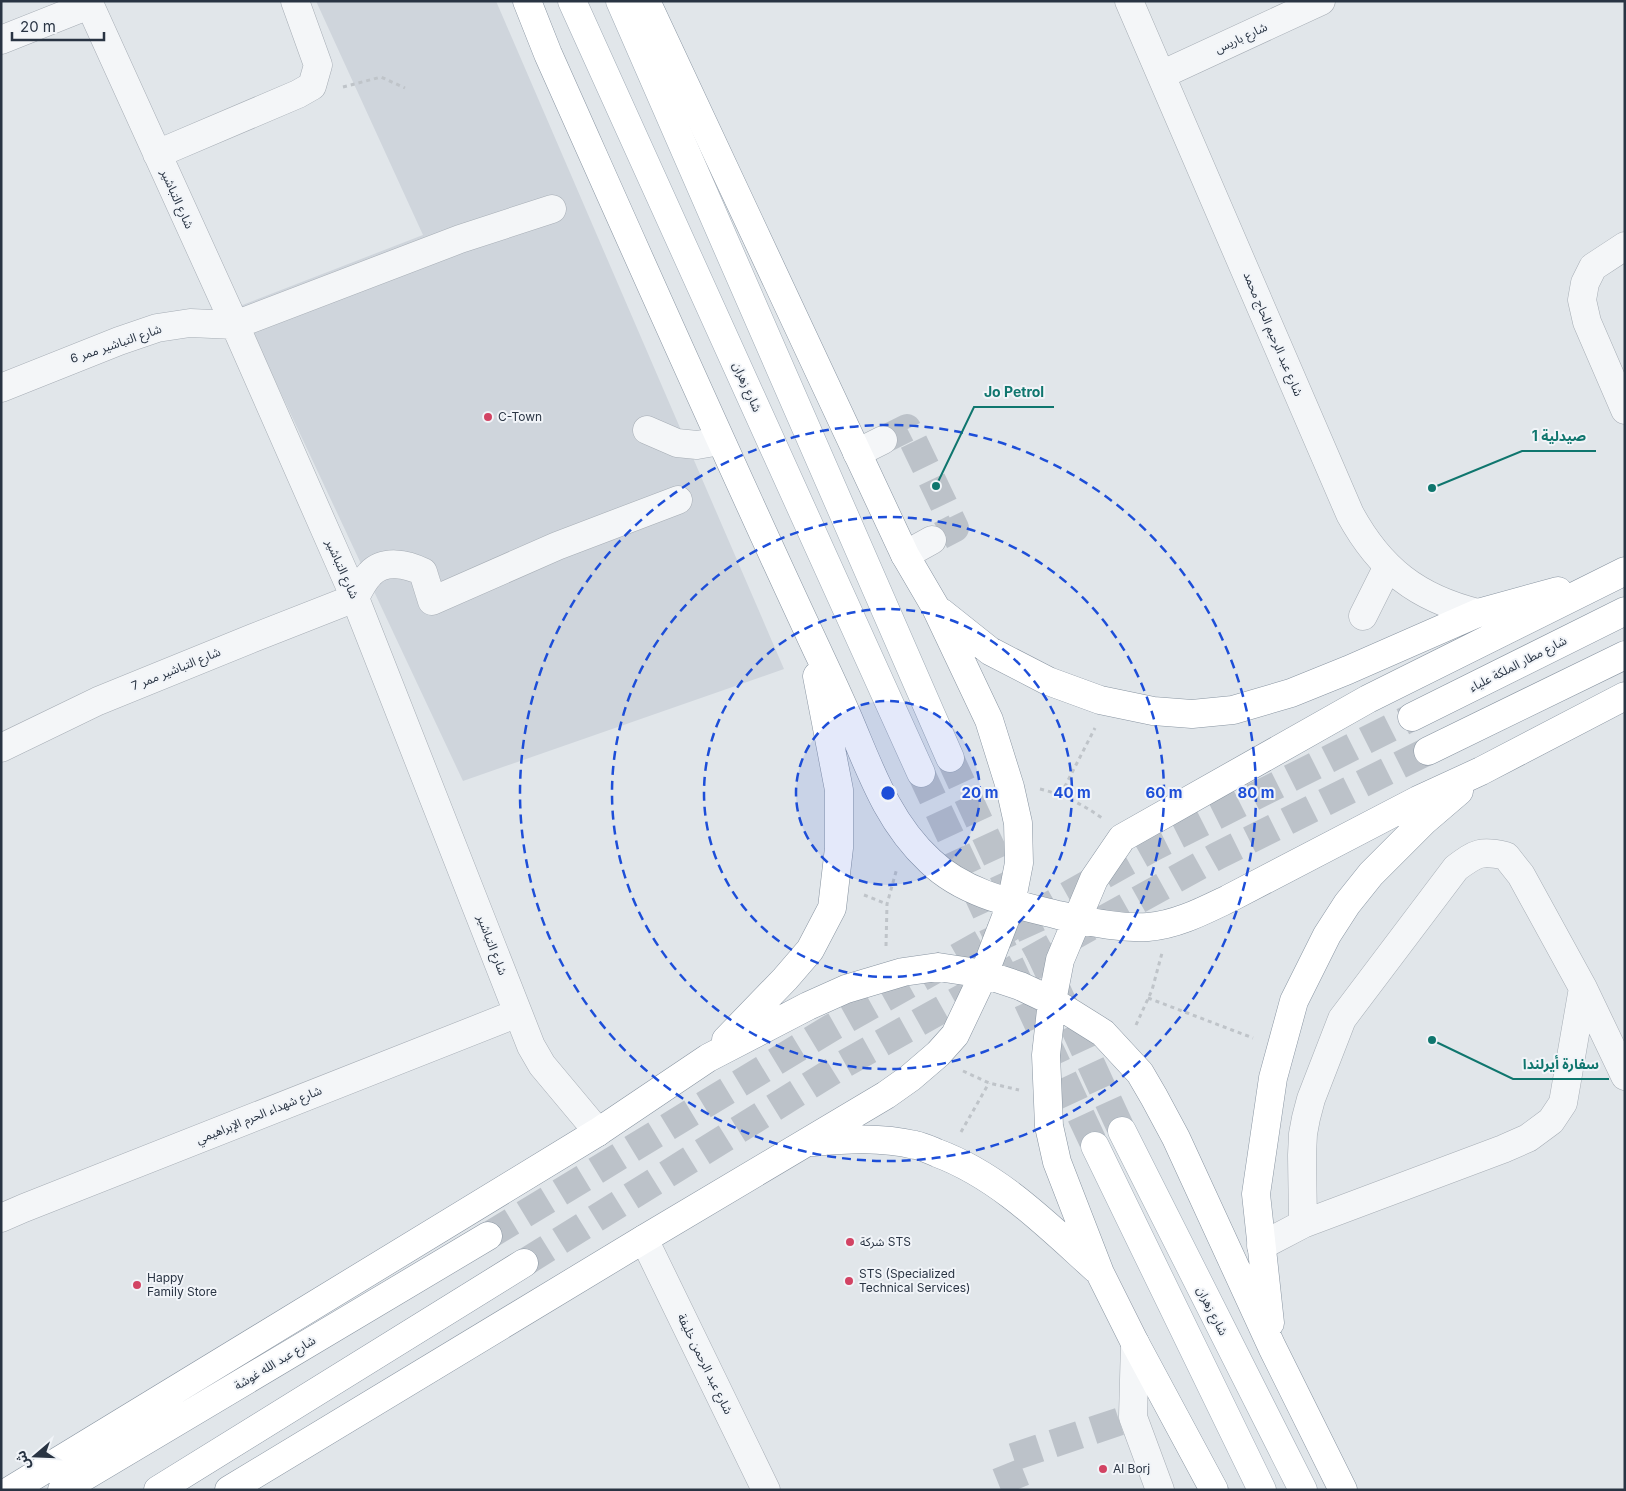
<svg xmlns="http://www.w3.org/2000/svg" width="1626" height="1491" font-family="Inter,'Noto Sans Arabic',sans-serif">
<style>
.built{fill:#cfd5dc}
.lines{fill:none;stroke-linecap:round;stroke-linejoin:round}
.minor-tunnel{stroke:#bcc2c9;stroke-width:28;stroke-dasharray:28 14;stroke-linecap:butt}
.major-tunnel{stroke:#bcc2c9;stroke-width:28;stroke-dasharray:28 14;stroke-linecap:butt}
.highway-tunnel{stroke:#bcc2c9;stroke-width:28;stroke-dasharray:28 14;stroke-linecap:butt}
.minor-casing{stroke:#a6adb5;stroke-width:29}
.major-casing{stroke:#a0abb6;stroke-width:29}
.highway-casing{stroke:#8894a1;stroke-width:29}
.path{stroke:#bfc4c9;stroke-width:3;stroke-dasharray:4 4;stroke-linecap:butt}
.minor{stroke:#f4f6f8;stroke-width:28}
.major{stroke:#fff;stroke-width:28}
.highway{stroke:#fff;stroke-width:28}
.ring{fill:none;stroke:#1d4ed8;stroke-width:2.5;stroke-dasharray:9 6}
.poi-dot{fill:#d24363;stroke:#f1f4f8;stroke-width:2}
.labels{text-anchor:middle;stroke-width:4;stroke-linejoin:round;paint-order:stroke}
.street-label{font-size:12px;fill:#293443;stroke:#f1f4f8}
.poi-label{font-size:12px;fill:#293443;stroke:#f1f4f8;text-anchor:start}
.centre{fill:#1d4ed8;stroke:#f1f4f8;stroke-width:2.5}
.ring-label{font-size:15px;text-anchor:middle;font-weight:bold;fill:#1d4ed8;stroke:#f1f4f8;stroke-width:4;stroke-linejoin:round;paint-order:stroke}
.leader{fill:none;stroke:#0f766e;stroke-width:2}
.callout-dot{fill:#0f766e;stroke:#f1f4f8;stroke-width:2}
.callout-label{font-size:14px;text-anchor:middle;font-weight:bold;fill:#0f766e;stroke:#f1f4f8;stroke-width:4;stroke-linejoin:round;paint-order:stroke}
</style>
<rect width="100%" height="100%" fill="#e1e6ea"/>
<path class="built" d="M316,1H496L784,669L463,781L240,306L423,235Z"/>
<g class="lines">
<path class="minor-tunnel" d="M883,440L907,428L955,528L932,540
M1016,1490L1004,1460L1133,1417"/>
<path class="major-tunnel" d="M950,758L1122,1131
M921,773L1095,1146"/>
<path class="highway-tunnel" d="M488,1236L831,1028L1152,848L1412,717
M524,1263L844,1064L1217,856L1428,751"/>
<g class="minor-casing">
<path id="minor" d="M88,1L235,325L355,598L531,1046L542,1065L598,1132
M1129,1L1350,514C1380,569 1417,598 1478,613
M1,40L89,5
M1161,75L1321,1
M157,154L298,94L312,86L318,65L295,1
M1625,246L1593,267L1585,283L1582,300L1587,322L1625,410
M1,388L119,341L157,328L190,323L235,325L460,239L552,209
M647,430L677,443L697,445L720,441
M857,453L883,440
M905,555L932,540
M1363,616L1388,566
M1,748L98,701L253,638L355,598C359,590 363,581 370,574C384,559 407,564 423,572L432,601L557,546L678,500
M1,1218L24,1208L518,1013
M1303,1224L1302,1155L1303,1134L1306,1118L1311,1099L1342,1019L1456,868C1476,853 1481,850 1506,856L1521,875L1583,988L1625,1076
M644,1239L766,1490
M1261,1246L1303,1224L1503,1149L1528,1138L1551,1121L1563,1103L1583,988
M1135,1343L1133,1417L1160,1490"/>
</g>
<g class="major-casing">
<path id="major" d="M572,1L921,773
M620,1L950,758
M1122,1131L1303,1490
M1095,1146L1262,1490"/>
</g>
<g class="highway-casing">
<path id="highway" d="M527,1L548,54C635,249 721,444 811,637C824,665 837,692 849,720C871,772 888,822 930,861C964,894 1014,904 1058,915C1087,921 1118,929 1148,927C1176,925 1203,911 1228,899L1418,800L1481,771L1625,696
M941,612L990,651L1048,681L1100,700L1153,711L1192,714L1233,710L1291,693L1348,670L1478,613L1558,591
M1412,717L1625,611
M1428,751L1625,655
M726,1040L785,979L810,950L832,908L839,848V790L817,676
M813,1142C847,1139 881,1137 915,1145C922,1146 930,1150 937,1153C999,1176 1047,1225 1096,1269
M1270,1323L1256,1194L1273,1078L1294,1001L1327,935L1347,904L1371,874L1424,821L1459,791
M11,1490L598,1132L708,1058L808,1006L846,989L903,972L938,967L984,974L1020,986L1052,1001L1103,1033L1140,1073L1154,1097L1176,1138L1272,1347L1343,1490
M62,1490L488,1236
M158,1490L524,1263
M229,1490L644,1239L886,1095L910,1078L938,1054L955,1035L984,974L1011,904L1019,863L1018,823L1010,787L989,720L936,608L905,555L646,1
M1214,1490L1135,1343L1100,1273L1057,1162L1049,1126L1046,1055L1052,1001L1060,960L1094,879L1122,838L1368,699L1625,571"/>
</g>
<path class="path" d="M343,87L381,77L405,88
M1040,789C1064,795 1082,804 1102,818
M1061,794L1095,728
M864,895L887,904
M886,946L887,904L897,868
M1148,998L1253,1038
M1136,1025L1152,990L1162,953
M963,1071L989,1083L1019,1090
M961,1132L989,1083"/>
<use href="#minor" class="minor"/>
<use href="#major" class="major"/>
<use href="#highway" class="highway"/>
</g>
<circle cx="888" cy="793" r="92" fill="#1d4ed8" fill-opacity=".12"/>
<g class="ring">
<circle cx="888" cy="793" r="92"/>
<circle cx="888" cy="793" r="184"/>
<circle cx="888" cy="793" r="276"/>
<circle cx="888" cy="793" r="368"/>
</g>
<g class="poi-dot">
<circle cx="488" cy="417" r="5"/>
<circle cx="850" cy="1242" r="5"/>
<circle cx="849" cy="1281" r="5"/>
<circle cx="137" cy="1285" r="5"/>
<circle cx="1103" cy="1469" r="5"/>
</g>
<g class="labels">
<g class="street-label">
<text transform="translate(1241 38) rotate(-25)" y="4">شارع باريس</text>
<text transform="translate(177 199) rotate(66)" y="4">شارع التباشير</text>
<text transform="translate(1273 334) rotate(67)" y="4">شارع عبد الرحيم الحاج محمد</text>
<text transform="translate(116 344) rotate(-19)" y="4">شارع التباشير ممر 6</text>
<text transform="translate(747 387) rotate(66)" y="4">شارع زهران</text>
<text transform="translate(342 569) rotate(66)" y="4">شارع التباشير</text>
<text transform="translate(1518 664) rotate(-27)" y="4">شارع مطار الملكة علياء</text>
<text transform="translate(176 669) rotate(-22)" y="4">شارع التباشير ممر 7</text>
<text transform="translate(492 945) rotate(69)" y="4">شارع التباشير</text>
<text transform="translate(259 1115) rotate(-22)" y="4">شارع شهداء الحرم الإبراهيمي</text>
<text transform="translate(1212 1311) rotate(63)" y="4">شارع زهران</text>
<text transform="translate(275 1363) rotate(-31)" y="4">شارع عبد الله غوشة</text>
<text transform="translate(705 1364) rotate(64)" y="4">شارع عبد الرحمن خليفة</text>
</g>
<g class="poi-label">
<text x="498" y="421">C-Town</text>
<text x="860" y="1246">شركة STS</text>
<text x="859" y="1278">STS (Specialized<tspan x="859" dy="14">Technical Services)</tspan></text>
<text x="147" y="1282">Happy<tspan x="147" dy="14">Family Store</tspan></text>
<text x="1113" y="1473">Al Borj</text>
</g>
</g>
<circle cx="888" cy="793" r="8" class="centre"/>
<g class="ring-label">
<text x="980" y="798">20 m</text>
<text x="1072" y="798">40 m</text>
<text x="1164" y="798">60 m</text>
<text x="1256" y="798">80 m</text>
</g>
<path class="leader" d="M936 486L974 407H1054M1432 488L1522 451H1596M1432 1040L1513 1079H1609"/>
<g class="callout-dot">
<circle cx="936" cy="486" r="5"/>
<circle cx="1432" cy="488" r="5"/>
<circle cx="1432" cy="1040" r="5"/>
</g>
<g class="callout-label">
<text x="1014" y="397">Jo Petrol</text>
<text x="1559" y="441">صيدلية 1</text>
<text x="1561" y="1069">سفارة أيرلندا</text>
</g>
<rect width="1626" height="1491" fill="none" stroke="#293443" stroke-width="5"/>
<g transform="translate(35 1456) rotate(251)" stroke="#f1f4f8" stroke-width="4" paint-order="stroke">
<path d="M0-4L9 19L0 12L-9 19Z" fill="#293443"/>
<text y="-8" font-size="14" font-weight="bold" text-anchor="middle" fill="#293443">ش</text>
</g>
<path d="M12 32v8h92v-8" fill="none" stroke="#293443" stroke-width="2.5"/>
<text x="20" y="32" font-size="15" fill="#293443" stroke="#f1f4f8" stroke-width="4" paint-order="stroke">20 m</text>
</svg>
